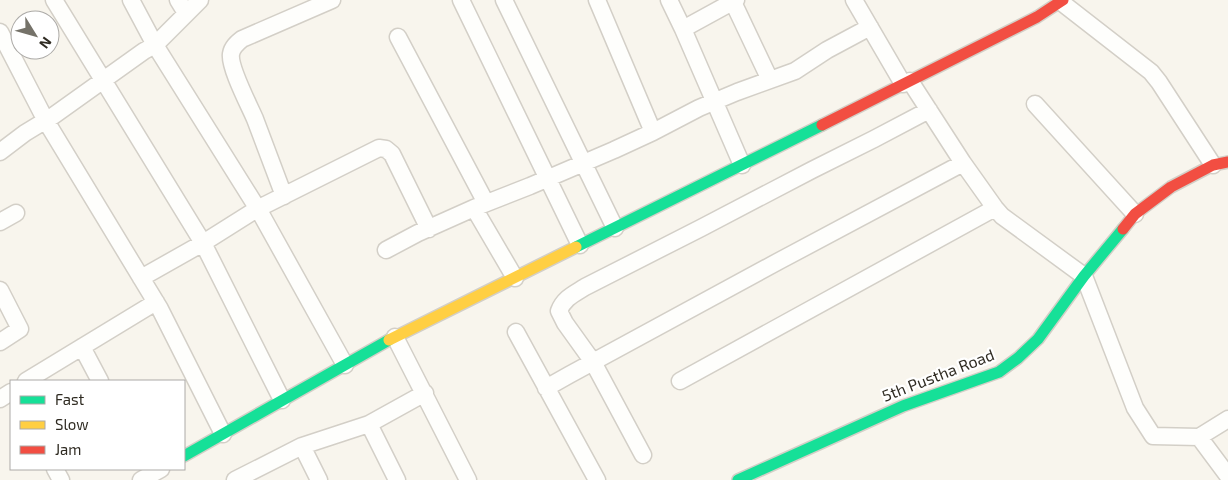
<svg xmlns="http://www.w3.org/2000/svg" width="1228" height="480" font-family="'Exo 2',sans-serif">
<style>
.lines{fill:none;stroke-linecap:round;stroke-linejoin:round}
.street-casing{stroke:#d3cfc7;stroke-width:19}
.fast-casing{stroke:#d3cfc7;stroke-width:14}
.slow-casing{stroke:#d3cfc7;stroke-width:14}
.jam-casing{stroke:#d3cfc7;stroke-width:14}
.street{stroke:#fefefc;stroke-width:16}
.fast{stroke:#16e098;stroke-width:11}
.slow{stroke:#ffcf43;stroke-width:11}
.jam{stroke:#f24e42;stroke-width:11}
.labels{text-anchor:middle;stroke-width:4.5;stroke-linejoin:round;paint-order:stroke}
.street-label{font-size:16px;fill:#2f2b22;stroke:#fff}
</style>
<rect width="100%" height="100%" fill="#f8f5ed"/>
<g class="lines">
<g class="street-casing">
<path id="street" d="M54,0L203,243L282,400
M131,0L155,45L200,0
M178,0L186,13
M461,0L580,245
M504,0L615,228
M597,0L653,132
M669,0L683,29L742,165
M854,0L903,84
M733,2L770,80
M1061,2L1151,72L1159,82L1213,165
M683,29L736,0
M0,32L46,121L160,309L223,434
M398,37L486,203
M910,81L963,163L995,208L1002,216L1084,276L1135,408L1153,436L1199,437L1228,476
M1035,104L1135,214
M0,152L25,133L53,116L144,51L155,45L261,214L345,365
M284,196C274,170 265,145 255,119C249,105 229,67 231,54C232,47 237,43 242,39L332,0
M474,208L515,278
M0,222L16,213
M386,250L418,233L474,208L530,186L614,150L653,132L699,108L737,92L795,71L827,50L870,27
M141,278L203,243L257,209L379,148L386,149L392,154L429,229
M0,290L20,329L0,342
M516,332L597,480
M395,337L468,480
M82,347L100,381
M26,381L156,302
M680,381L995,208
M546,388L569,375L779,261L963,163
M0,399L11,392
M369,424L397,480
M1199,437L1228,419
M302,446L319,480
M643,455L593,362L565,323L559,311C564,298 574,294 585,287L701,228L812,170L874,139L929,110
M55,469L61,480
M141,480L161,469
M235,480L302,446L369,424L425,393"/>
</g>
<g class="fast-casing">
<path id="fast" d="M576,247L822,125
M184,456L389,340
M738,480L903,406L999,372L1018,358L1038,339L1084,276L1123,229"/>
</g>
<g class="slow-casing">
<path id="slow" d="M389,340L576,247"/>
</g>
<g class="jam-casing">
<path id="jam" d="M822,125L1037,17L1063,0
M1123,229L1135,214L1171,187L1213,165L1228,162"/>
</g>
<use href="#street" class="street"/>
<use href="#fast" class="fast"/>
<use href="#slow" class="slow"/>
<use href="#jam" class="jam"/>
</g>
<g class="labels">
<g class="street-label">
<text transform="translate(938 375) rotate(-21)" y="6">5th Pustha Road</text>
</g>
</g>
<rect x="10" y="380" width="175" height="90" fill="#ffffff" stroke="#acaaa7"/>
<rect x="20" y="396" width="25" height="8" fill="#16e098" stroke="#acaaa7"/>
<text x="55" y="405" font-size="15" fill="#2f2b22">Fast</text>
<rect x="20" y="421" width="25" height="8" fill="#ffcf43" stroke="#acaaa7"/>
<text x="55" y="430" font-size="15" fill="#2f2b22">Slow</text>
<rect x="20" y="446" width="25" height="8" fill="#f24e42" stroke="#acaaa7"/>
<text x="55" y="455" font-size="15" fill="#2f2b22">Jam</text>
<g transform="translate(35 35) rotate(127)"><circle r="24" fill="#ffffff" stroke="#acaaa7"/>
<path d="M0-4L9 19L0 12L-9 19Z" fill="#757269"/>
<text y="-8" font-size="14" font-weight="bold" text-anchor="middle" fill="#2f2b22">N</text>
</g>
</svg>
